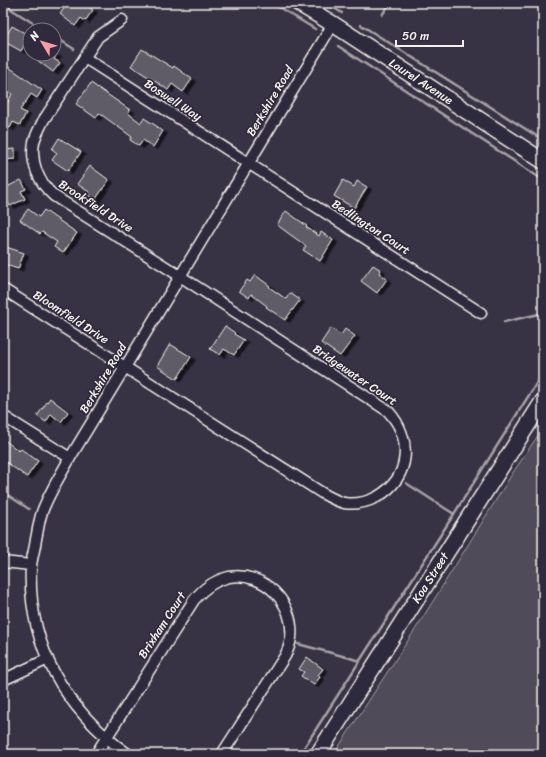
<svg xmlns="http://www.w3.org/2000/svg" width="546" height="757" font-family="Sriracha,sans-serif">
<style>
.green{fill:#504b59;stroke:#a29ea0}
.lines{fill:none;stroke-linecap:round;stroke-linejoin:round}
.stream{stroke:#a6a2a4;stroke-width:2.5}
.building{fill:#5f5c67;stroke:#f4f1e8;filter:url(#shadow)}
.street-casing{stroke:#f4f1e8;stroke-width:13}
.secondary-casing{stroke:#f4f1e8;stroke-width:18}
.street{stroke:#2f2a3d;stroke-width:10}
.secondary{stroke:#2f2a3d;stroke-width:15}
.labels{text-anchor:middle;stroke-width:3.5;stroke-linejoin:round;paint-order:stroke}
.street-label{font-size:12px;fill:#f4f1e8;stroke:#2f2a3d}
</style>
<defs>
<filter id="shadow"><feDropShadow dx="4.5" dy="2.5" stdDeviation="0" flood-color="#0009"/></filter>
</defs>
<rect width="100%" height="100%" fill="#373244"/>
<filter id="ink" filterUnits="userSpaceOnUse"><feTurbulence type="fractalNoise" baseFrequency=".025" numOctaves="2"/><feDisplacementMap in="SourceGraphic" scale="8" xChannelSelector="R" yChannelSelector="G"/><feConvolveMatrix kernelMatrix="1 2 1 2 8 2 1 2 1" color-interpolation-filters="sRGB"/></filter>
<g filter="url(#ink)">
<path class="green" d="M543,428V754H334L420,622L514,471Z"/>
<g class="lines">
<path class="stream" d="M272,3L315,29
M326,3L342,13
M3,4L44,30
M382,15L390,3
M361,25L543,140
M54,36L74,49
M338,46L543,180
M504,322L543,313
M406,483L454,514
M3,492L29,509
M298,644L350,658L359,661
M300,754L454,514L543,373"/>
</g>
<path class="building" d="M68,3H83L93,10L85,21L81,18L75,26L60,14Z
M12,26L30,36L21,51L3,41Z
M142,49L173,68L174,66L192,79L183,92L172,84L168,90L161,85L131,66Z
M29,54H57L54,59L60,63L53,72Z
M3,63L42,90L37,98L31,94L20,110L26,113L20,125L13,122L10,128L3,125V112L12,94L3,87Z
M91,83L130,110L128,113L141,123L144,118L158,127L157,128L163,131L153,147L143,140L139,146L130,140L132,137L99,113L96,118L76,104Z
M59,138L81,152L68,171L52,160L57,153L52,149Z
M15,149V159L3,160V150Z
M90,166L109,180L95,200L88,195L89,192L77,184Z
M21,180L26,189L21,191L25,199L10,206L3,193V189Z
M343,180L354,187L357,181L367,187L354,208L334,196Z
M28,209L39,217L44,210L77,233L63,253L54,247L57,242L42,232L40,234L20,220Z
M286,211L307,226L306,227L319,236L321,232L333,240L320,261L303,250L306,246L277,225Z
M6,247L24,253L18,269L3,264V257Z
M373,265L381,270L379,273L387,279L377,293L361,281Z
M255,275L270,286L269,287L286,299L290,293L300,300L285,320L266,307L267,306L251,294L249,298L239,291L247,280L250,282Z
M225,326L235,333L234,334L244,340L234,355L224,349L220,355L210,349Z
M331,328L341,335L345,329L355,336L340,356L321,343Z
M170,344L191,357L177,379L157,366Z
M50,398L68,412L61,422L51,414L46,422L37,416Z
M3,439L19,451L21,449L38,461L27,477L3,460Z
M307,657L323,669L318,675L320,677L314,685L301,676L304,672L299,669Z"/>
<g class="lines">
<g class="street-casing">
<path id="street" d="M85,58L481,313
M3,289L322,493C329,497 336,501 344,503C356,505 367,502 377,497C411,478 413,438 388,411L180,276L54,196C39,183 30,163 34,142C36,134 40,128 43,121L98,37L122,20
M3,416L70,458
M3,562L31,565
M3,680L48,659
M96,754L194,600C203,589 215,580 229,577C264,571 295,603 291,638C290,645 288,650 285,656L222,754
M128,754C65,710 27,644 31,566C32,557 35,548 36,539C38,530 39,521 42,512C49,493 60,476 70,458L333,24"/>
</g>
<g class="secondary-casing">
<g id="secondary">
<path id="s1" d="M298,3L333,24L543,161"/>
<path id="s2" d="M318,754L543,401"/>
</g>
</g>
<use href="#street" class="street"/>
<use href="#secondary" class="secondary"/>
</g>
</g>
<g class="labels">
<g class="street-label">
<text dy="4" stroke="none"><textPath href="#s1" startOffset="146">Laurel Avenue</textPath></text>
<text transform="translate(173 100) rotate(33)" y="4">Boswell Way</text>
<text transform="translate(270 101) rotate(-59)" y="4">Berkshire Road</text>
<text transform="translate(96 206) rotate(33)" y="4">Brookfield Drive</text>
<text transform="translate(371 227) rotate(33)" y="4">Bedlington Court</text>
<text transform="translate(71 317) rotate(33)" y="4">Bloomfield Drive</text>
<text transform="translate(355 375) rotate(34)" y="4">Bridgewater Court</text>
<text transform="translate(103 378) rotate(-59)" y="4">Berkshire Road</text>
<text dy="4" stroke="none"><textPath href="#s2" startOffset="209">Koa Street</textPath></text>
<text transform="translate(162 625) rotate(-57)" y="4">Brixham Court</text>
</g>
</g>
<rect width="546" height="757" fill="none" stroke="#2f2a3d" stroke-width="16"/>
<rect x="8" y="8" width="530" height="741" fill="none" stroke="#f4f1e8" stroke-width="1.5" filter="url(#ink)"/>
<g transform="translate(42 42) rotate(308)"><circle r="19" fill="#2f2a3d" stroke="#7e7a81"/>
<path d="M0-3L7 15L0 10L-7 15Z" fill="#ff9aa2"/>
<text y="-6" font-size="11" font-weight="bold" text-anchor="middle" fill="#f4f1e8">N</text>
</g>
<path d="M396 40v6h67v-6" fill="none" stroke="#f4f1e8" stroke-width="2"/>
<text x="402" y="40" font-size="12" fill="#f4f1e8" stroke="#2f2a3d" stroke-width="3" paint-order="stroke">50 m</text>
</svg>
